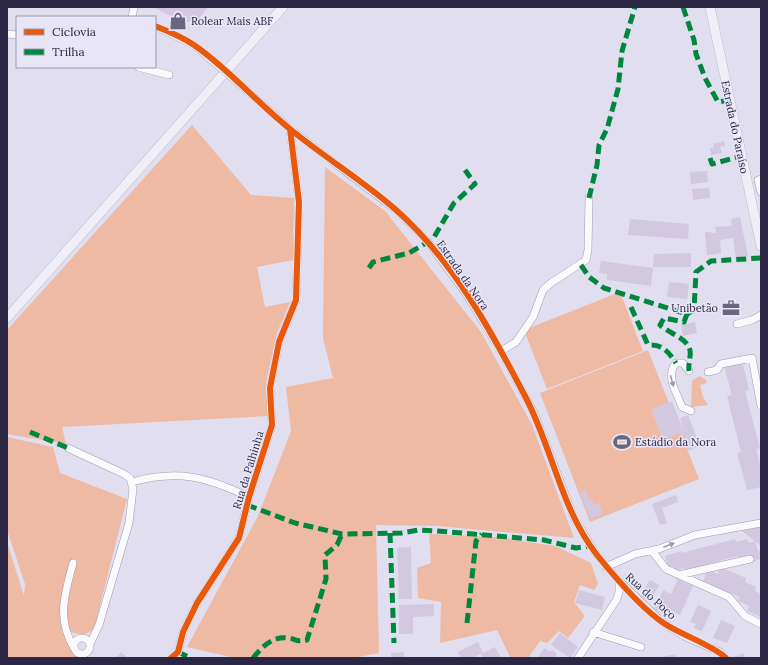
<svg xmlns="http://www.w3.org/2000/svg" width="768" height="665" font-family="Lora,serif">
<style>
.green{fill:#eebaa4}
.building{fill:#d2c8e0}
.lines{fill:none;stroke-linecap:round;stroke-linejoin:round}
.minor-casing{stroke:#a09bb1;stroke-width:8}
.major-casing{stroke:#bebbc9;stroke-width:10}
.minor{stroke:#fafafd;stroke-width:7}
.major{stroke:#f0eff7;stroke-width:9}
.minor-bridge-casing{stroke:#a09bb1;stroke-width:8;stroke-linecap:butt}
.minor-bridge{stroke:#fafafd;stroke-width:7}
.quiet{stroke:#00873e;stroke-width:5;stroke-dasharray:10 5;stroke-linecap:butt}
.cycleway-casing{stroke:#e8e6f6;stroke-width:8}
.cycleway{stroke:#e8590c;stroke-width:6}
.oneway{fill:#9d9baa}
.labels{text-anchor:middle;stroke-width:3;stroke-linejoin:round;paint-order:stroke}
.poi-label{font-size:11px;fill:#2b2644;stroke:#e8e6f6;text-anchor:start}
.street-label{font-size:11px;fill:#2b2644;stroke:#e8e6f6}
</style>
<rect width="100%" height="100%" fill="#e1def0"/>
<path class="green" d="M192,125L251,195L294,198L293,260L257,267L265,307L290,302L277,333L266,382L268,416L62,427L66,444L7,434V330Z
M325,167L385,211L481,332L532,425L574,538L437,526L376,525L379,653L353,658H235L187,647L258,516L291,431L286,387L333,378L323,338Z
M620,292L643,351L547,389L524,330Z
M648,350L699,479L590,522L540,393Z
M699,376L706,380L707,383L700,385L703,397L708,405L691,407L692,381Z
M7,437L53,447L60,473L127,499L94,629L84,635L61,630L81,658H7V542L24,596L25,584L7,530Z
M429,534L494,537L555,546L591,563L598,584L594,590L580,585L574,602L585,616L568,638L559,631L547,643L540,641L528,658L510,657L497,630L440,643L441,602L418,598L417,568L431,563Z"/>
<path class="building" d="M153,7H208L199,19L184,23Z
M724,141L725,146L720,147L722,153L711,155L710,148L714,147L713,144Z
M707,171L708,182L691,184L690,172Z
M709,188L710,198L693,200L692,189Z
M740,217L748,256L736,258L733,238L720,240L721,253L707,255L705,232L716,233L715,227L732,226L731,219Z
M630,219L689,224L688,239L628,235Z
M691,253V267H653L654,254Z
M601,261L653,268L651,286L607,280V274L599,273Z
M669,282L689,284L687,299L667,297Z
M695,322L697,333L683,336L681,325Z
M742,361L749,390L745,391L760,448L756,449L761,468V487L747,490L737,453L741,452L727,396L732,395L724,366Z
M672,401L684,432L680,418L688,415L700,446L688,451L680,433L663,440L651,409Z
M586,490L589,500L592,499L594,505L599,503L603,514L590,519L580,492Z
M676,495L678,502L662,508L667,523L660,525L652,504Z
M761,526V546L742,531Z
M735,539L736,542L747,539L749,543L755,541L758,551L761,550V559L752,562L750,556L738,559L737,556L686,570L684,568L674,571L673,566L668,567L665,556L681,551L682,553Z
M411,547L412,599H399L397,548Z
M720,567L746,578L745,582L756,587L755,591L761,594V617L747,611L749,606L738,601L740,597L703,581L708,570L718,574Z
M678,579L693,586L680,615L668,610L666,614L654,609L663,590L671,594Z
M650,580L659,585L650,602L640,596Z
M579,590L605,597L602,610L575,603Z
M434,604V616L413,617V634H399V605Z
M698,605L711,611L702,631L694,628L696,624L690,622Z
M721,620L735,626L727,643L713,638Z
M560,633L578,647L570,658L551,645Z
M478,642L483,653L495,647L501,658H483L481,654L471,658H461L458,652Z
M545,648L550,652L553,650L557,654L554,658H537Z
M121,652L128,658H116Z
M404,652V658H391V653Z
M744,653L745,658H731Z
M675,654L676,658H662V657Z"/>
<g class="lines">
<g class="minor-casing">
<path id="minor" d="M132,17L134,7
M7,34L17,35
M138,67L169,75
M242,86L290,129L395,209L428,242L465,292L501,351L534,413L574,518L596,554L619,581L662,622L684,636L720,652L726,658
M761,179L758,180L761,192
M737,324L752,320L761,315
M501,351L516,342L533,317L543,290L551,283L586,260L588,250L589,198
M689,371L683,363H676C665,376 677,393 682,407L691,411
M708,372L717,370L721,364L752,358L761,406
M68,448L124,474L130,478L133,489L129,523L99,625L90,644
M132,482C178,469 207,477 249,497
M652,551L666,569L729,597L745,616L761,624
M73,563C65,594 56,618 74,648
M606,567L635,554L659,549L695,535L761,523
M679,575L750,559
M593,632L641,647
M74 646a8 8 0 1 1 16 0a8 8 0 1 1-16 0Z
M171,658L178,652L183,632L197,603L239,538L249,497L272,425L270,388L279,342L296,300L299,202L290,129
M578,658L617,599L619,592V581"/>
</g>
<g class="major-casing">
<path id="major" d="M710,7L761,246
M7,318L283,7"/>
</g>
<use href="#minor" class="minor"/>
<use href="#major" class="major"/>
<g class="minor-bridge-casing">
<path id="minor-bridge" d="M155,26L194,45L242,86"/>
</g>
<use href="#minor-bridge" class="minor-bridge"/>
<path class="quiet" d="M683,7L694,40L696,54L705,78L718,102L730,100
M710,158L712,164L742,156
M589,198L597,165L599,145L607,129L618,89L622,51L635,7
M581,265L589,277L604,288L687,314L694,310L696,272L711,261L761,258
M369,268L373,262L409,253L428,242L433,239L454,203L475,184L465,170
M631,307L648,345C662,344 668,351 676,363
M687,314L684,322L664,318L660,325C669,334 693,339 690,356C690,362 688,365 689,371
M30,432L68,448
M247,505L295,523L342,534L402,533L419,530L437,531L544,540L576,548L590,546
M390,533L394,643
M467,623L476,541L482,534
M178,652L191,658
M253,658C262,647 272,636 288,638C297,639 294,642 307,640L326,579L325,555L337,545L342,534"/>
<g class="cycleway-casing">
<path id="cycleway" d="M155,26C168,31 182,37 194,45C229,69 257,103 290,129C324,157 362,180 395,209C453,260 490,329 525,396C552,447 561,509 597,555C614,576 643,610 665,624C682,635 714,646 726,658
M171,658L178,652L183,632L197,603L239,538L249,497L272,425L270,388L279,342L296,300L299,202L290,129"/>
</g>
<use href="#cycleway" class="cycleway"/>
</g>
<defs><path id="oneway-solid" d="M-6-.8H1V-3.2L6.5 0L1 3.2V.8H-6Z"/></defs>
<g class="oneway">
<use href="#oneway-solid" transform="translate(672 381) rotate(74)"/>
<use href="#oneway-solid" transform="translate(669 545) rotate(-21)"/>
</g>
<defs>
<g id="shop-bare" transform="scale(1.38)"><path d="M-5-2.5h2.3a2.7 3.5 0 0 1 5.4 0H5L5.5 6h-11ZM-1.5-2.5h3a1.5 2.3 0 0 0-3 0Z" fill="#6b6680" stroke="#e8e6f6" stroke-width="2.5" paint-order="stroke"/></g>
<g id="office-bare" transform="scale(1.38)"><path d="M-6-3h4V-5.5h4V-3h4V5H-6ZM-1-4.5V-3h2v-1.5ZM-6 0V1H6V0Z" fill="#6b6680" stroke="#e8e6f6" stroke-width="2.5" paint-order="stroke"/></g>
<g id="stadium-bare" transform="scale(1.38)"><path d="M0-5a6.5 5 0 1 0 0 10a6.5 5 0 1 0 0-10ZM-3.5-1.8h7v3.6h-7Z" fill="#6b6680" stroke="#e8e6f6" stroke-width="2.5" paint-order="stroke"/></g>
</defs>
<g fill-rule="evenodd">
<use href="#shop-bare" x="178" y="21"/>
<use href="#office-bare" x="731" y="308"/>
<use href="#stadium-bare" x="622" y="442"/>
</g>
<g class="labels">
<g class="poi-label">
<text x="191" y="25">Rolear Mais ABF</text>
<text x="718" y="312" text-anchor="end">Unibetão</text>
<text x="635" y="446">Estádio da Nora</text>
</g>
<g class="street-label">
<text transform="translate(735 127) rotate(78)" y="4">Estrada do Paraíso</text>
<text transform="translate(463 275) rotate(55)" y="4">Estrada da Nora</text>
<text transform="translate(248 470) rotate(-73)" y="4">Rua da Palhinha</text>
<text transform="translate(651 596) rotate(42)" y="4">Rua do Poço</text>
</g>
</g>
<rect width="768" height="665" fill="none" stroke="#2b2644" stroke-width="16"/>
<rect x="16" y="16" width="140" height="52" fill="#e8e6f6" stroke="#9c99af"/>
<rect x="24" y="29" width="20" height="6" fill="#e8590c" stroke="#9c99af"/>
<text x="52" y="36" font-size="12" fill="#2b2644">Ciclovia</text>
<rect x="24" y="49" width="20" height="6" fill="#00873e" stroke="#9c99af"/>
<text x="52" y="56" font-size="12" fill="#2b2644">Trilha</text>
</svg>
